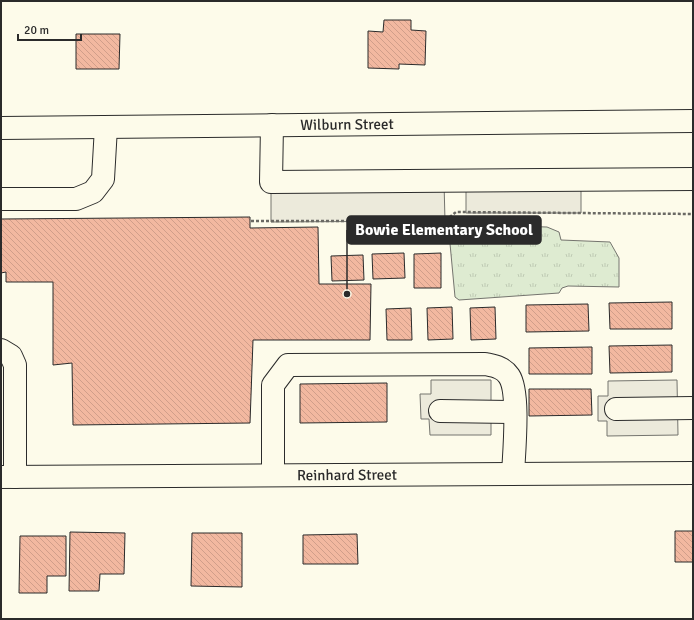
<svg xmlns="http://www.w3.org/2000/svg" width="694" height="620" font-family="Signika,sans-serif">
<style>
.grass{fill:url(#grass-tufts);stroke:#74746e}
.parking{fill:#eceadb;stroke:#74746e}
.building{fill:url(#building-back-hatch);stroke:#2b2b2b}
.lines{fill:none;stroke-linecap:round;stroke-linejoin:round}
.minor-casing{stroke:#2b2b2b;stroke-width:24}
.path{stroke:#6a6964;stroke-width:2.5;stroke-dasharray:3 2;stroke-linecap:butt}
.minor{stroke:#fdfbea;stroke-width:22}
.labels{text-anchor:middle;stroke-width:3;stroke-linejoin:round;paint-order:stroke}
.street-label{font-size:15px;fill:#2b2b2b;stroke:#fdfbea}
.leader{fill:none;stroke:#2b2b2b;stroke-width:1.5}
.callout-dot{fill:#2b2b2b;stroke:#fdfbea;stroke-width:1.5}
.callout{fill:#2b2b2b;stroke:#2b2b2b;stroke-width:1.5}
.callout-label{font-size:16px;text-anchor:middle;font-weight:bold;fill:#fff}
</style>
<defs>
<pattern id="grass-tufts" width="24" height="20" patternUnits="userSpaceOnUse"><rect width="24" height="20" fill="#deebd1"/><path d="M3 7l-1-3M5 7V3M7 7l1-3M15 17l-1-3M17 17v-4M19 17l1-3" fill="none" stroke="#bfcab4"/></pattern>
<pattern id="building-back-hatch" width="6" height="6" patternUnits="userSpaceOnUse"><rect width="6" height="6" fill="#f2b8a0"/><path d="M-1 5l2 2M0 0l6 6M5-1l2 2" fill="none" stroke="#d09e8a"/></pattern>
</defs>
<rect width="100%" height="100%" fill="#fdfbea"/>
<path class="grass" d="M480,225L547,227L559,232L561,240L610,242L619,258V287L568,286L562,288L559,293L459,300L455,297L449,233L457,227Z"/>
<path class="parking" d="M466,180H581V213H466Z
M271,182H444L445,221L271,222Z
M431,380H491V435H430L429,419H421L420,394H431Z
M677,380L678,435L607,436V421H598V396H608V381Z"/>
<path class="building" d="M384,20H411V30L426,31L425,65L399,64V69L368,68V31L383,32Z
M76,34H120L119,69H76Z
M250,217V228L318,227L319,284H371L370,340H253L250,423L73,425L72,363L53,365V282H6V272L1,273V219Z
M404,253L405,278L373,279L372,254Z
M441,253V288H414V254Z
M363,255L364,280L332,281L331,256Z
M672,302V329H610L609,303Z
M588,304L589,331L526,332V305Z
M452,307L453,339L428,340L427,308Z
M495,307L496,339L471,340L470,308Z
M411,308L412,340H387L386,309Z
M672,345V372L610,373L609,346Z
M592,347V374H529V348Z
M387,383V422L300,423V384Z
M529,389H591L592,415L529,416Z
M675,531H693V562H675Z
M70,532L125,533L124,574H100L99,591H69Z
M192,533H242V587L191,586Z
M357,534L358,564H303V535Z
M20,536H66V576H47V593H19Z"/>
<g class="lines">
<g class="minor-casing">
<g id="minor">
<path d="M272,125L271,182L693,179"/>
<path id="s1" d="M1,128L693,121"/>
<path d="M1,199H76L93,192L103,179L106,127"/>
<path d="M1,350L11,356L15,365V477"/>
<path d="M616,409L693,408"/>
<path d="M440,411L514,412"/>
<path d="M273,475V385L288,365L485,364C494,366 503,367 509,376C520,392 514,452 513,474"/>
<path id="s2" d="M1,477L693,473"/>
</g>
</g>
<path class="path" d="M251,221H445L456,212L693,214"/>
<use href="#minor" class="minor"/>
</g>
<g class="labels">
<g class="street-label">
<text dy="5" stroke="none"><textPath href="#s1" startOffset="346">Wilburn Street</textPath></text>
<text dy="5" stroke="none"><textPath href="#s2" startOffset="346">Reinhard Street</textPath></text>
</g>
</g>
<path class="leader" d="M347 294L347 230"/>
<circle class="callout-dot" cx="347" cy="294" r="4"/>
<rect class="callout" x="347" y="216" width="194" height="28" rx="4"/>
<g class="callout-label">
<text x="444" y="235">Bowie Elementary School</text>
</g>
<rect width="694" height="620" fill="none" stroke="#2b2b2b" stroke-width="4"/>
<path d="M18 34v6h63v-6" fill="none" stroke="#2b2b2b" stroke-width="2"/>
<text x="24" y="34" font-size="12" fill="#2b2b2b" stroke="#fdfbea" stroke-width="3" paint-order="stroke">20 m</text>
</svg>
